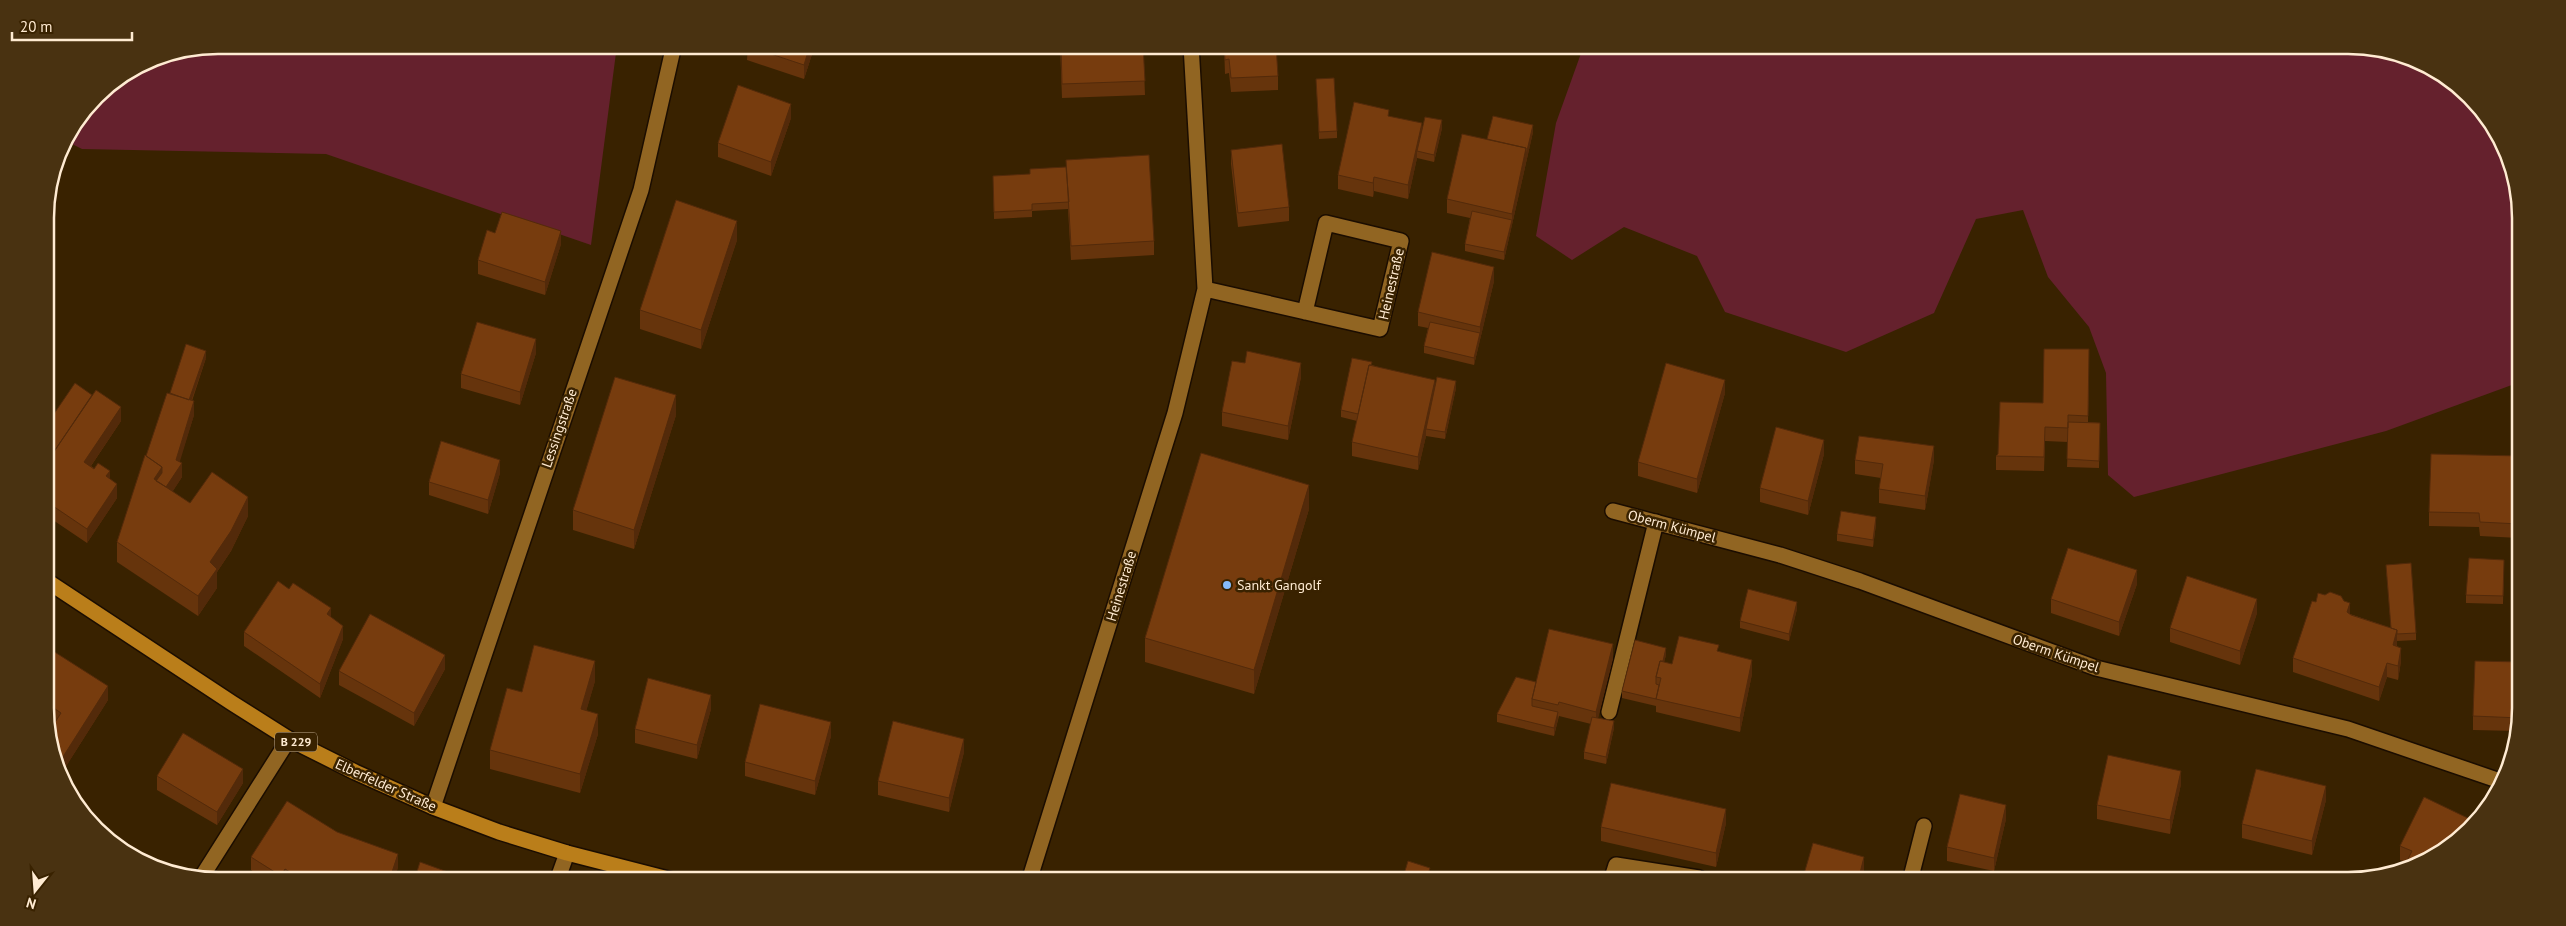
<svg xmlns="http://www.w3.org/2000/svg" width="2566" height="926" font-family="'PT Sans',sans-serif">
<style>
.green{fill:#65212d}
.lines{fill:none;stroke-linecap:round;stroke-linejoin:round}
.lane-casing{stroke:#1b0d00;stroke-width:18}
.street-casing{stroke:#1b0d00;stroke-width:18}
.primary-casing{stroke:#1b0d00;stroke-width:18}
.lane{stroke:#916522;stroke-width:15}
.street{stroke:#916522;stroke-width:15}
.primary{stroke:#ba7e1a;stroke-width:15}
.wall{fill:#66340c}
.shaded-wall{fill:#532a0a}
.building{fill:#773c0e;stroke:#532a0a}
.poi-dot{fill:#85bbfb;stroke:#392200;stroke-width:2}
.labels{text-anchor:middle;stroke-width:5;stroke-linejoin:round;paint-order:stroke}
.shield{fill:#392200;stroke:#c4af93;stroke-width:1}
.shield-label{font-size:12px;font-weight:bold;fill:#ffebd2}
.street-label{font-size:14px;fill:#ffebd2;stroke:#392200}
.poi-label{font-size:14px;fill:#ffebd2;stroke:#392200;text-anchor:start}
.rim{fill:none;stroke:#ffebd2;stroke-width:2.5}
</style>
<rect width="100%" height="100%" fill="#392200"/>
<path class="green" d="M217,45H617L591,245L326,154L82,149L64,140L104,88L152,58Z
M1584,45H2349L2404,54L2478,104L2503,141L2519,195L2520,382L2386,431L2134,497L2108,475L2106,373L2089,327L2048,277L2023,210L1976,219L1934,313L1846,352L1725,312L1697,256L1624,227L1572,260L1536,236L1556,123Z"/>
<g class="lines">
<g class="lane-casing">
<path id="lane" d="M1609,712L1656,522
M201,878L289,739
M557,881L567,853
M1611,881L1616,865L1699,878
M1910,881L1924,826"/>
</g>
<g class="street-casing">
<path id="street" d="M1205,289L1380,329L1401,241L1326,223L1305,312
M1613,511L1780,555L1860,581L2096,668L2348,729L2503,782
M433,807L641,190L674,45
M1029,881L1175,413L1205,289L1191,45"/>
</g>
<g class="primary-casing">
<path id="primary" d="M47,581L232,703L289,739L355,772L433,807L499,832L567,853L676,881"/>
</g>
<use href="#lane" class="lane"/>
<use href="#street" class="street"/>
<use href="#primary" class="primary"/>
</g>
<path class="wall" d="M748,45H815L804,79L747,60Z
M1060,45H1143L1145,95L1062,98Z
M1224,45L1278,76V90L1231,92L1229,73L1225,74Z
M1472,45H1490L1489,49L1472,46Z
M1316,79L1337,131V138L1319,139Z
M1389,116L1422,130L1442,128L1434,162L1417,158L1408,199L1374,191L1373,197L1338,189V175Z
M791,118L771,176L718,157V143Z
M1533,132L1504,260L1465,251V244L1470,218L1447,213V199L1487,139Z
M1231,150L1289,207V221L1238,227L1231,164Z
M1030,169L1154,241V255L1071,260L1068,209L1032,211V217L994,219L993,176L1030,174Z
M495,233L561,244L545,295L478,274V260Z
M737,240L701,349L640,329V310Z
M1494,281L1474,365L1424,353V346L1428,328L1418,326V312Z
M2089,349L2088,422L2100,423L2099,468L2067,467L2068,442L2045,441L2044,471L1996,470V456L2043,403Z
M536,353L520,405L461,388V374Z
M206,358L192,401L194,415L179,462L182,477L172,492L190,503L248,516L231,551L217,572V588L198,616L117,562V542L146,456L170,393Z
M1245,363L1301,377L1288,440L1222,426V412Z
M1372,365L1435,386L1456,388L1445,439L1426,436L1418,470L1352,456V442L1357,421L1341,417V410Z
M1725,393L1697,493L1638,476V462Z
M676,415L634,549L573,530V510Z
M121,421L91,466L110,479L117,498L87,543L47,516V462L52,455L47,451V424Z
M1824,454L1808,515L1760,502V488Z
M2520,456V487L2519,538L2480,536L2479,527L2429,526V512Z
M1855,460H1934L1925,510L1879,503V489L1881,478L1855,474Z
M500,473L488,514L429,495V482Z
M1309,509L1254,694L1145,662V638Z
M1876,524L1873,547L1837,541V534Z
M2504,560L2503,604L2466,603V595Z
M2386,565L2416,633V640L2397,641V646L2401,661L2398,680L2387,677L2379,701L2293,672V658L2316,602L2344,601L2350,614L2391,628Z
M2137,584L2119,636L2051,613V599Z
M1797,609L1789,641L1740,628V621Z
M2257,613L2240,665L2170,642V628Z
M331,617L343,639L320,698L244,646V632Z
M1719,651L1752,674L1740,732L1656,712V706L1622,698V691L1666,655L1664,662L1672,664Z
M48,652L108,700L63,771L48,742L55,723L48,718Z
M1613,658L1598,718L1614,728L1606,764L1584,759V752L1591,724L1559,716L1554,736L1497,722V714L1536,682Z
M445,669L414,726L339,685V671Z
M595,681L586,711L598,734L580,793L490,769V750L522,692Z
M711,709L697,759L635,743V729Z
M2521,709L2517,731L2473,730V716Z
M831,736L815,795L745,776V762Z
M964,752L949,812L878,795V781Z
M157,776L243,783L217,825L157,790Z
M2181,784L2170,834L2097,819V805Z
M2326,800L2312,855L2242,838V824Z
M2006,819L1994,871L1947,861V847Z
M1726,823L1716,867L1601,841V827Z
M337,832L398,867L394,881H268L251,870V857Z
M2400,846H2453L2404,872V867L2406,862L2400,860Z"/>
<path class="shaded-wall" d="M810,45H815L804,79V65Z
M791,104V118L771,176V162Z
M1442,120V128L1434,162V155Z
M1422,123V137L1417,151V158L1408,199V185Z
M1533,125V132L1504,260V252L1512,220V214L1526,148Z
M1374,177V191L1373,197V183Z
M737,221V240L701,349V330Z
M561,231V244L545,295V282Z
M1494,267V281L1474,365V358L1480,333V327Z
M536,339V353L520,405V392Z
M206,351V358L187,413V406Z
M1301,363V377L1288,440V426Z
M1435,380V393L1426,429V436L1418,470V457Z
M1725,380V393L1697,493V479Z
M1456,381V388L1445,439V432Z
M676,395V415L634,549V530Z
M194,401V415L177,471L182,463V477L164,505V491L176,460Z
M121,407V421L84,476V462Z
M1824,440V454L1808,515V501Z
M1934,446V460L1925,510V496Z
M500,460V473L488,514V500Z
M162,467V486L154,479Z
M110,471V485L106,476Z
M117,484V498L87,543V529Z
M1309,485V509L1254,694V670Z
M248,497V516L231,551L217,572V588L198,616V596L210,562Z
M1876,517V524L1873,547V540Z
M2137,570V584L2119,636V622Z
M2257,599V613L2240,665V651Z
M1797,602V609L1789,641V634Z
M2350,603V617L2347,612Z
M331,608V622L327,614Z
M343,626V639L320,698V684Z
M2397,630V644L2393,659V645Z
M1613,644V658L1596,726V712Z
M1666,648V655L1660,678H1658Z
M2401,648V661L2398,680V666Z
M445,655V669L414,726V713Z
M1752,660V674L1740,732V718Z
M595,661V681L581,729V709Z
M2387,663V677L2379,701V687Z
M108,686V700L63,771L59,763Z
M711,695V709L697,759V745Z
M1558,712V719L1554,736V728Z
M598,714V734L580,793V774Z
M1614,721V728L1606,764V757Z
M831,722V736L815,795V781Z
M964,739V752L949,812V798Z
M243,769V783L217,825V812Z
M2181,771V784L2170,834V820Z
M2326,786V800L2312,855V841Z
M2006,805V819L1994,871V858Z
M1726,809V823L1716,867V853Z
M398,854V867L394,881H389Z
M1864,857V871L1862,881H1858Z
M1430,868V875L1428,881H1426Z
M285,869V881H281V876Z"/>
<path class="building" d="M748,45H810L804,65L747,46Z
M1061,45H1143L1145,81L1062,84Z
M1224,45H1276L1278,76L1231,78L1229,59L1225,60Z
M1334,78L1337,131L1319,132L1316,79Z
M738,85L791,104L771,162L718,143Z
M1354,102L1389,110L1388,116L1422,123L1408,185L1374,177L1373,183L1338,175Z
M1493,116L1533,125L1526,155V148L1487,139Z
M1425,117L1442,120L1434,155L1417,151Z
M1462,134L1526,148L1512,214L1447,199Z
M1282,144L1289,207L1238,213L1231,150Z
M1149,155L1154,241L1071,246L1066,160Z
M1066,167L1069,202L1032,204V210L994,212L993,176L1030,174V169Z
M676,200L737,221L701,330L640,310Z
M1472,211L1512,220L1504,252L1465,244Z
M502,212L561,231L545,282L478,260L487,230L495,233Z
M1432,252L1494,267L1480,327L1418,312Z
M477,322L536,339L520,392L461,374Z
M1430,322L1480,333L1474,358L1424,346Z
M186,344L206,351L189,400L170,393Z
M2044,349H2089L2088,416L2068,415V428L2045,427L2044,457L1996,456L1998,454L2000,402L2043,403Z
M1247,351L1301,363L1288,426L1222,412L1232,361L1245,363Z
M1352,358L1372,362L1371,365H1369L1358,414L1341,410Z
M1666,363L1725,380L1697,479L1638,462Z
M1369,365L1435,380L1418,457L1352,442Z
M615,377L676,395L634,530L573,510Z
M1437,377L1456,381L1445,432L1426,429Z
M75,383L92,395L55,450L47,444V424Z
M96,390L121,407L84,462L94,469L98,463L110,471L106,476L117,484L87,529L47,502V462Z
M167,393L194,401L176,460L182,463L166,487L156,481L162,473V467L146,456Z
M2068,422L2100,423L2099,461L2067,459Z
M1776,427L1824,440L1808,501L1760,488Z
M1859,436L1934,446L1925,496L1879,489L1883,464L1855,460Z
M441,441L500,460L488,500L429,482Z
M1201,453L1309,485L1254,670L1145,638Z
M2431,454L2520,456L2519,524L2480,522L2479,513L2429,512Z
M145,455L162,467L154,479L190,503L212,472L248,497L231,531L210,562L217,569L198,596L117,542Z
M1841,511L1876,517L1873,540L1837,534Z
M2068,548L2137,570L2119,622L2051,599Z
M2469,558L2504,560L2503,596L2466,595Z
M2411,563L2416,633L2397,634V630L2391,628L2386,565Z
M2187,576L2257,599L2240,651L2170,628Z
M278,581L289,589L293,583L331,608L327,614L343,626L320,684L244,632Z
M1748,589L1797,602L1789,634L1740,621Z
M2330,592L2341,596L2344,601L2350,603L2347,612L2351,615L2397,630L2393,645L2401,648L2398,666L2387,663L2379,687L2293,658L2312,601L2316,602L2318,593L2325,595Z
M370,614L445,655L414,713L339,671Z
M1549,629L1613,644L1596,712L1559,702L1558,705L1532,699Z
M1679,636L1719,645L1717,651L1752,660L1740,718L1656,699L1661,678L1656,677L1660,661L1672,664Z
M1635,640L1666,648L1663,661H1660L1656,677V684L1659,685L1656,699L1622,691Z
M534,645L595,661L581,709L598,714L580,774L490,750L507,688L522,692Z
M50,649L108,686L59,763L48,742V733L61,713L48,704V652Z
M2475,661L2521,662V709L2520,718L2473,716Z
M1516,677L1536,682L1532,699V706L1558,712L1554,728L1497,714Z
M648,678L711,695L697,745L635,729Z
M760,704L831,722L815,781L745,762Z
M1592,717L1614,721L1606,757L1584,752Z
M893,721L964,739L949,798L878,781Z
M183,733L243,769L217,812L157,776Z
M2108,755L2181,771L2170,820L2097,805Z
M2256,769L2326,786L2312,841L2242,824Z
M1611,783L1726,809L1716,853L1601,827Z
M1960,794L2006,805L1994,858L1947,847Z
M2424,797L2476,822L2453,846L2409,869L2404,867L2412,851L2400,846Z
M287,801L337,832L398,854L389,881H305L285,869L281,876L251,857Z
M1813,843L1864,857L1858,881H1802Z
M1408,861L1430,868L1426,881H1402Z
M420,862L470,880V881H414Z"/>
<circle class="poi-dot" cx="1227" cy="585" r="5"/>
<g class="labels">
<rect class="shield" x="275" y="732.5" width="42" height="19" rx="4"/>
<g class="shield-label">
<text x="296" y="746">B 229</text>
</g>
<g class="street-label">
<text transform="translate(1391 284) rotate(-77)" y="5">Heinestraße</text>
<text transform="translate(559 428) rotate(-71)" y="5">Lessingstraße</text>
<text transform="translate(1672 526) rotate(15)" y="5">Oberm Kümpel</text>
<text transform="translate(1121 586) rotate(-73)" y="5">Heinestraße</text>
<text transform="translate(2056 653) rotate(19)" y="5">Oberm Kümpel</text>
<text transform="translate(386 785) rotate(24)" y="5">Elberfelder Straße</text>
</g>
<g class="poi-label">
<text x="1237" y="590">Sankt Gangolf</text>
</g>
</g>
<path d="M0 0H2566V926H0ZM218 54H2348A164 164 0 0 1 2512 218V708A164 164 0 0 1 2348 872H218A164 164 0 0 1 54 708V218A164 164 0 0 1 218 54Z" fill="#493211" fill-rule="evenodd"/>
<path class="rim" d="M218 54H2348A164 164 0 0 1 2512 218V708A164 164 0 0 1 2348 872H218A164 164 0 0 1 54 708V218A164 164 0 0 1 218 54Z"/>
<g transform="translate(35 891) rotate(197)" stroke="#392200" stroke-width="4" paint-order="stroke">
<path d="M0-4L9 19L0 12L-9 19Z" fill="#ffebd2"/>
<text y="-8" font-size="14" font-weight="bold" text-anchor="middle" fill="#ffebd2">N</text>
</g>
<path d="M12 32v8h120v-8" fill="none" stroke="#ffebd2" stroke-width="2.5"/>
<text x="20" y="32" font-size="15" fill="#ffebd2" stroke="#392200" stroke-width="4" paint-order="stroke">20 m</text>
</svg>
